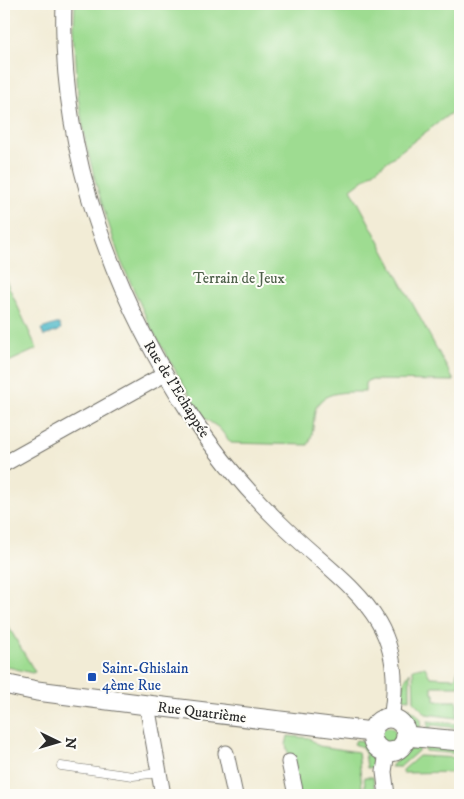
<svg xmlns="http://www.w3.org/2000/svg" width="464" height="799" font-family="'IM FELL DW Pica',serif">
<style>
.green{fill:#9edc91;stroke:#64845e}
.water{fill:#4bb7c7;stroke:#3b7179}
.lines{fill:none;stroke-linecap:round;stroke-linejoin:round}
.service-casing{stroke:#716f67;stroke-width:9}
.minor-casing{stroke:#716f67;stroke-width:17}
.tertiary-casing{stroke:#716f67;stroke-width:21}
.service{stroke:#fff;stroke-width:8}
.minor{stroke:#fff;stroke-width:15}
.tertiary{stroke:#fff;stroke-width:19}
.transit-dot{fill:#1a4fb4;stroke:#fdfcf7;stroke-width:2}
.labels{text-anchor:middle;stroke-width:4;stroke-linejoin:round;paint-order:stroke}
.park-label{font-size:15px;fill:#4e604a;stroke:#fdfcf7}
.street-label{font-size:15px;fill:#2b2b2b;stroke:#fdfcf7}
.transit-label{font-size:15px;fill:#164399;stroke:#fdfcf7;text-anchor:start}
</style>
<rect width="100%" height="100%" fill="#fdfcf7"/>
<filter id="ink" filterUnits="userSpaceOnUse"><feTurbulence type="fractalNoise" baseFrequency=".02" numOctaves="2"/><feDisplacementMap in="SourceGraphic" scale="10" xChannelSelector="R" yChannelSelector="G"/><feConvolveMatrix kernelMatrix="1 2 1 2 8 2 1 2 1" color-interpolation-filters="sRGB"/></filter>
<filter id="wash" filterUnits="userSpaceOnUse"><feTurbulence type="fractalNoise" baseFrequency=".0096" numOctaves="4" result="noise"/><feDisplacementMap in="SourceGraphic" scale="20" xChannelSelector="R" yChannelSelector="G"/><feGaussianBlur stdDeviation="1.12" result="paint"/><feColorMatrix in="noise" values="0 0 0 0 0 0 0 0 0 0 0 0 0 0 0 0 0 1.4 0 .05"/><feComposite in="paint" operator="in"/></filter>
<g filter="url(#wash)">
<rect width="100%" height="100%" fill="#f2ecd6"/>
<path class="green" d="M75,4H460V106L351,189L454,381L369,380L365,383V392C344,392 316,390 314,417C313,428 313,435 308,445L231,443L219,428L203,417L178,375L150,326L120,259L98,191L86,145L78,97L74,27Z
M4,276L37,349L4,364Z
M4,619L35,672L32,673L4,666Z
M421,667H425L430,677L455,678L459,667V686H432V694H435V701H457V718L426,714L414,702L413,669Z
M410,672V699L401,698L405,680Z
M401,707C411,707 415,712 421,720L420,730C411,727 403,717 401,707Z
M428,721L457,724V728L432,725L428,731Z
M380 735a8 8 0 1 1 16 0a8 8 0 1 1-16 0Z
M288,736L309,738L319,746L358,752L363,795H299L286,745Z
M356,740L362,741L375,760L377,767L367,768L365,752L362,747L354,744Z
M419,745L418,751L400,767H391C397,758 409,748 419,745Z
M425,745L460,748V754L425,751Z
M419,756L460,758V772L403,773V770Z
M364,777H373L376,795H366Z"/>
<path class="water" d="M56,324H59L61,328L59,331L44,336L41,329Z"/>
</g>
<g filter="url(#ink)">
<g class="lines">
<g class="service-casing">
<path id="service" d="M61,766L133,776L159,773"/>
</g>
<g class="minor-casing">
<path id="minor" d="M64,4C59,151 112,295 192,417C217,455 248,492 281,524C344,586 410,614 391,718
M4,464L165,374
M147,705L163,795
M226,753L235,795
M289,762L296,795
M387,795L384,772L387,752"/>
</g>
<g class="tertiary-casing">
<path id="tertiary" d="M4,684L37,691L147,705L372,732
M372 735a17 17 0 1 1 34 0a17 17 0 1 1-34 0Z
M406,736L460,741"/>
</g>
<use href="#service" class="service"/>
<use href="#minor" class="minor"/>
<use href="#tertiary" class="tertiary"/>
</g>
</g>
<rect class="transit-dot" x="87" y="672" width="10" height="10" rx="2.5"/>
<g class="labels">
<g class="park-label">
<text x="239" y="283">Terrain de Jeux</text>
</g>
<g class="street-label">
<text transform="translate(177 389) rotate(58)" y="5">Rue de l'Echappée</text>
<text transform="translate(202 712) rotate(7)" y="5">Rue Quatrième</text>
</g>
<g class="transit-label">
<text x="102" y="673">Saint-Ghislain<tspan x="102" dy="17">4ème Rue</tspan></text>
</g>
</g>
<rect width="464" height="799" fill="none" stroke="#fdfcf7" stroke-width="20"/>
<g transform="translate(58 742) rotate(95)" stroke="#fdfcf7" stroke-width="4" paint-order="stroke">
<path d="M0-4L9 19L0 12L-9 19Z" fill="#2b2b2b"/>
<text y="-8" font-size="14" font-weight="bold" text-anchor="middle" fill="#2b2b2b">N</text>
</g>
</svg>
